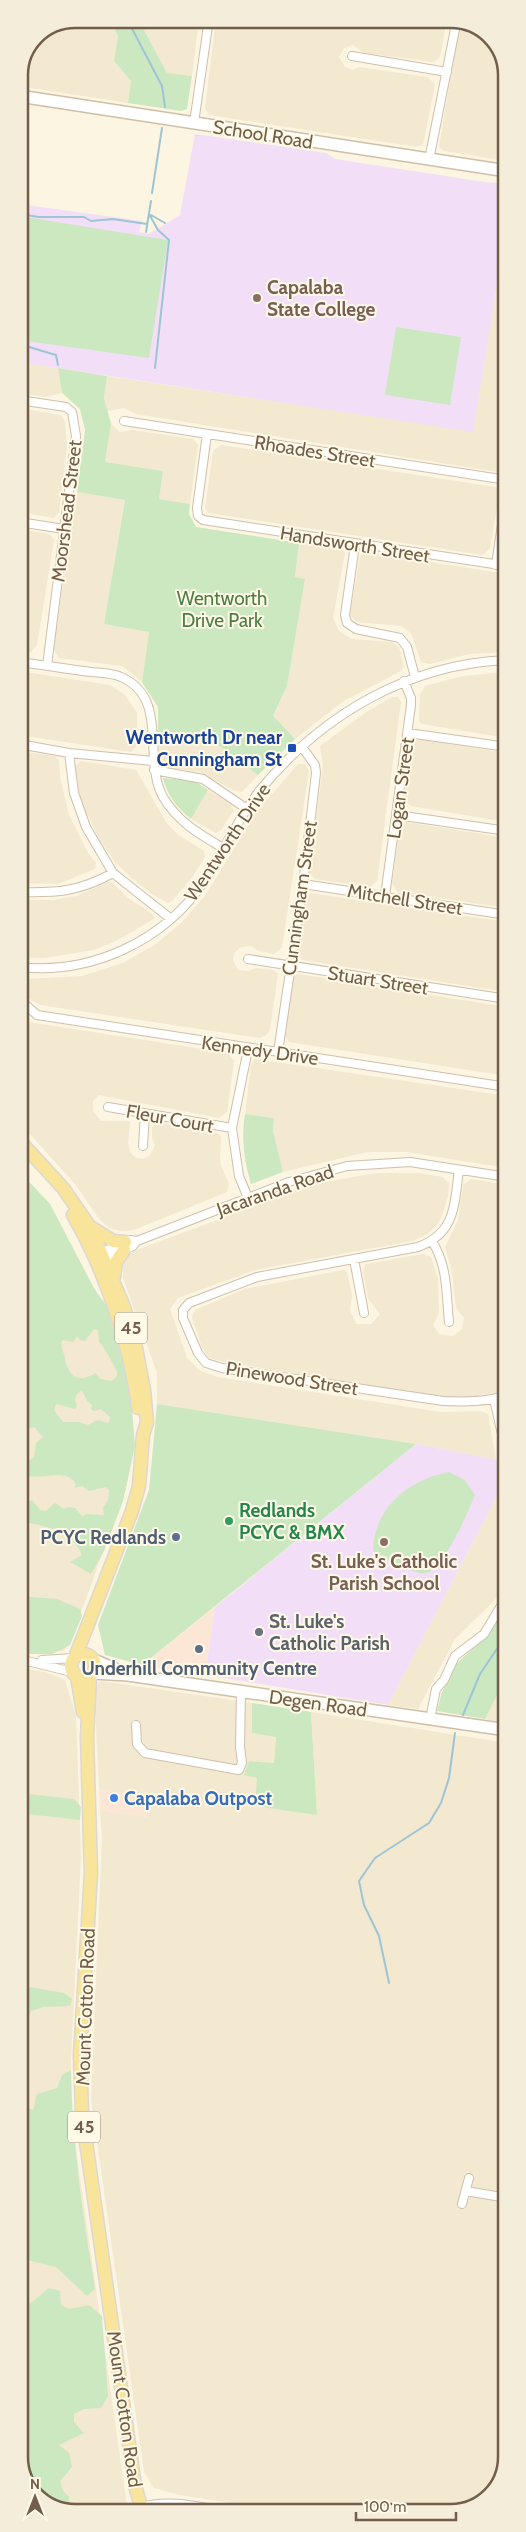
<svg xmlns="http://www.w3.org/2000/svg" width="526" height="2532" font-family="Cabin,sans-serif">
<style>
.residential{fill:#f3e8d0}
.commercial{fill:#fce6d5}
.education{fill:#f2dff7}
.green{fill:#cbe8c1;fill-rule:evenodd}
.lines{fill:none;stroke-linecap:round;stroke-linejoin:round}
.stream{stroke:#9ec5d5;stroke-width:2}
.street-casing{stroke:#cec0ac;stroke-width:10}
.secondary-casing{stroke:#cfbfa7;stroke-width:14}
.primary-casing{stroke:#ddd8d3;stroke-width:15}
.street{stroke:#fff;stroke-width:8}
.secondary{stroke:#fff;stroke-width:11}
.primary{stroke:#f9e49b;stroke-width:12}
.education-dot{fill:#8d6e63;stroke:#fff9e7;stroke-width:2}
.transit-dot{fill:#1a4fb4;stroke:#fff9e7;stroke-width:2}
.leisure-dot{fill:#2e9e5b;stroke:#fff9e7;stroke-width:2}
.service-dot{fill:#5c6f8a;stroke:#fff9e7;stroke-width:2}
.worship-dot{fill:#6b7280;stroke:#fff9e7;stroke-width:2}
.shop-dot{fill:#3f7fe0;stroke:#fff9e7;stroke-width:2}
.labels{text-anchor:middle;stroke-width:4;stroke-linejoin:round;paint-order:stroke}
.shield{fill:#fff9e7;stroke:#9c8c78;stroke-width:1}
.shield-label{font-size:18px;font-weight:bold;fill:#725e49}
.street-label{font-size:19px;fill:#725e49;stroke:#fff9e7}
.education-label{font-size:19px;font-weight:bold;fill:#785e54;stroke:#fff9e7;text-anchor:start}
.park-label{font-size:19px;fill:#4d7d44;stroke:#fff9e7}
.transit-label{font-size:19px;font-weight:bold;fill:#164399;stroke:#fff9e7;text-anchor:end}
.leisure-label{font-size:19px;font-weight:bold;fill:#27864d;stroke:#fff9e7;text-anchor:start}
.service-label{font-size:19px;font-weight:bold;fill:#4e5e75;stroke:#fff9e7;text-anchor:end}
.worship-label{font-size:19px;font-weight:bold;fill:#5b616d;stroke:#fff9e7;text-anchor:start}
.shop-label{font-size:19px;font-weight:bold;fill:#366cbe;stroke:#fff9e7;text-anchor:start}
.rim{fill:none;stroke:#725e49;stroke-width:2.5}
</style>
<rect width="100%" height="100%" fill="#fbf5e2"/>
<path class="residential" d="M75,19H109L118,36L114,61L131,81L128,103L19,86V74L35,35Z
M138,19H199L192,76L167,73Z
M216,19H387L413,22V19H447L440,57L434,62L364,53L353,45L344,48L339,57L345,67L353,70L359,67L427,77L435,84L423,145L417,147L209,115L205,108Z
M460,20L491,35L507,67V161L444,151L439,147Z
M507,224V441L503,466L498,472L136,414L124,408L107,411L104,398L107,376L473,431Z
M19,362L58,368L62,393L46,397L19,393Z
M19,408L60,415L65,421L67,445L59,512L54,518L19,512Z
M111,424L120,432L133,430L193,439L198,445L190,504L159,499L163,471L105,462Z
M221,445L496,487L500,491L490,548L483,555L208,513L205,508L213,451Z
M77,492L125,500L104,624L149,632L142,682L122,666L59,658L53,649Z
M19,529L49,534L54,540L37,645L31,652L19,650Z
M299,543L341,548L345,553L333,618L339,631L352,639L392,642L399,647L404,666L401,671L342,702L295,739L273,717L287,686L305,579L295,578Z
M365,552L507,574V652L469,654L430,664L421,662L411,633L401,626L357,622L350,615L360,556Z
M19,671L110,685L125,695L137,713V745L131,752L19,735Z
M507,672V738L422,724L419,721L420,695L425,686L463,676Z
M392,697H398L401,702L377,881L370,887L315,879L309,873L323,766L320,746L365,713Z
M158,733H185L221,747L258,775L242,792L233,790L200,772L169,768L162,760L159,753Z
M417,739L507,753V822L411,806L404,801L411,744Z
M19,751L55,756L59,760L60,777L69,815L88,853L96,863L95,869L58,884L23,883L19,878Z
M81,761L136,770L166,822L177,834L204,851L205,857L191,879L173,900L168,903L152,894L133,879L115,862L99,839L78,795L75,766Z
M298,764H305L309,771L282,947L274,954L259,951L251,946L241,947L234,953L233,960L238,970L248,971L257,968L273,970L278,974L270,1030L266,1035L260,1038L40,1005L28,998L24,988L26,979L82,976L123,963L156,944L182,922L205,896L256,813Z
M208,790L230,804L234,810L221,830L216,833L191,819Z
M405,822L507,838V908L398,892L392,883L400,827Z
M108,882H112L128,898L150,912L154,915V919L116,941L94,950L44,958L19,957V900H53L76,896Z
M310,893L507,922V992L302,960L298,957L297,952L305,896Z
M298,974L507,1007V1076L289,1042L284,1036L292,978Z
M19,1015L28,1022L228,1053L234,1061L227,1112L219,1118L99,1095L93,1101V1111L101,1121H130L128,1143L130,1152L136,1158L143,1159L150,1155L155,1145L152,1138V1127L157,1122L217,1133L221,1136L220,1163L229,1184L227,1192L134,1230L123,1231L111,1229L100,1220L75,1184L19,1122Z
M255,1059L507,1096V1168L407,1152H367L283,1172L273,1131L274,1118L245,1114L251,1065Z
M377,1173H417L443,1177L449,1183L448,1196L442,1215L437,1225L428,1234L412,1241L255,1270L178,1298L170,1309L187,1358L199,1370L217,1377L440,1412L480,1411L488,1414L496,1460L416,1444L157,1404V1373L123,1278V1260L134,1251L292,1192L330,1181Z
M471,1179L507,1185V1390L472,1397H443L225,1362L209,1358L202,1347L192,1318L195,1310L245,1289L343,1270L347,1272L352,1296L350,1310L356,1324H371L380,1314L368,1298L363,1271L366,1264L423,1254L431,1257L438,1279L439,1313L433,1325L439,1334L453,1336L462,1329L464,1318L456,1308L451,1267L445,1247L458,1220L463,1185Z
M19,1278L95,1290L130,1386L127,1485L69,1646L63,1651L52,1652L19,1647Z
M507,1477V1563L504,1588L493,1602L455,1639L418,1709L388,1705Z
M19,1668L45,1672L65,1680L76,1716L81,1856L69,2100L126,2499L131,2513H68L35,2497L19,2465Z
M507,1676V1723L485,1719Z
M101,1681L252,1703V1733L276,1736L274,1763L249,1761L245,1775L257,1778L317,1815L311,1712L507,1743V2458L493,2494L459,2513H296L180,2495L154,2488L144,2472L91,2100L102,1837L100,1810L147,1817L151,1798L99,1789L94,1686Z"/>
<path class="commercial" d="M215,1607L205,1675L142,1665Z
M99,1789L151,1797L148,1817L100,1810Z"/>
<path class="education" d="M195,134L326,153L335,159L491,183L507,182V224L473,432L19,362V204L142,221L139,232L149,234L180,215Z
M416,1444L507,1462V1477L388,1705L205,1675L215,1607Z"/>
<path class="green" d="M109,19H138L167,73L192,76L187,109L181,111L128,103L131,81L114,61L118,36Z
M19,216L168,240L149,358L19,340Z
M396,327L461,337L450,405L385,395Z
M58,368L107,376L104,398L111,424L105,462L163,471L159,499L190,504L189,514L196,527L299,543L295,577L305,579L287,686L273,716L295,739L258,775L221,747L185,733H158V707L142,682L149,632L104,624L125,500L77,492L85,430L80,409L62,393Z
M163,778L195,781L208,790L191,819C177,808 167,795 163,778Z
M245,1114L274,1118L273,1131L283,1172L251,1184C244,1159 241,1139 245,1114Z
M19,1171L50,1204L95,1290L106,1305L123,1361L132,1409L135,1446L123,1501L104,1551L91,1574L70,1562L82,1555C71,1529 44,1526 19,1521V1500L24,1507V1504L32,1500L40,1510L46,1511L55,1503L64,1509L67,1507L75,1508L82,1516L87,1514L104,1515L103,1508L108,1500L109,1490L106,1487L89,1491L82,1486L74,1488L76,1484C66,1467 42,1480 29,1476C25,1475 23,1470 19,1469V1459L30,1460L34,1457L36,1443L43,1437L34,1427L23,1431L19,1434ZM94,1329L98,1330L99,1342C103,1345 114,1365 117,1372V1376L112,1381L100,1379L96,1373C79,1383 69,1378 65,1359C64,1351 60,1348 62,1340L73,1342L77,1336L80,1340L85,1341ZM82,1390L87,1401L92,1405L91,1409L94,1411L101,1409L110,1417L109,1423L98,1420L88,1425L79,1422H63L54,1410L56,1404L75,1409L77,1406L75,1399L77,1394Z
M157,1404L416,1444L142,1665L105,1655L98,1625L149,1490Z
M449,1472L465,1480L475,1495C468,1512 444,1568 427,1573C414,1576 385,1557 373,1551C374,1508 408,1480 449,1472Z
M19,1596L57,1599L80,1609L82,1616L70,1645L52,1654H19Z
M499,1615L507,1616V1676L485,1719L437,1711L442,1692L456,1664L488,1635Z
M252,1703L311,1712L317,1815L255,1806L257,1778L244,1775L249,1761L274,1763L276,1737L252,1733Z
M19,1793L74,1799L81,1807L80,1820L19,1813Z
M19,1985L64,1993L72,1999L70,2006L43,2007L31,2011L25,2028L19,2029Z
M71,2070C72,2144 83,2216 95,2289L87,2296L56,2267L19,2258V2104L33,2110L37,2094L57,2088L62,2075Z
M19,2287L20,2295L31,2303L49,2288L60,2291L61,2305L69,2309L89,2305L102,2316L108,2396L101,2408L84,2409L74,2414V2422L84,2433L59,2445L69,2453L72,2467L60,2481L63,2491L69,2497V2513L35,2497L19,2465Z"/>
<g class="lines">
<path class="stream" d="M127,19L162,86L165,107
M152,193L162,128
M19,214L39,217H84L91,221L113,219L147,224
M149,214L158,230L169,240L155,368
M151,215L165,223
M146,232L151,201
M19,344L56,355L58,365
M463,1715L480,1674L507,1634
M389,1983L379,1936L364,1905L359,1881L375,1858L429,1823L441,1803L449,1778L455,1733"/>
<g class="street-casing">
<path id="street" d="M352,56L447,72
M194,123L209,19
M429,160L457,19
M19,400L66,407L72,412L76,436L47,666
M124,421L507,480
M207,434L197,508L198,516L203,520L507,566
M19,522L64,529
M355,545L345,615L347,623L356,629L400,638L407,647L415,677
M496,565L507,490
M19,662C43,665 67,669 91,672C100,673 113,673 121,677C170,698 142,759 163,797C178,822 199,834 223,848
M408,733L507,747
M19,744L69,753L153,761
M69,753L74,793L86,827L113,873L171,919
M154,770L203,779L247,809
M397,815L507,831
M303,884L507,915
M19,892C57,893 78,892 113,873
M385,896L411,705V698L404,681
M248,959L507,999
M19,967C91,975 165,941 205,880C224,851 238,818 260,790C322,715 408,664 507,660
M19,999L37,1015L507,1087
M248,1049L232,1128L239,1176L248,1198
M278,1052L303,884L316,773L315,765L302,747
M108,1107L232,1128
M143,1146L145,1114
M459,1170C454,1205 456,1233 418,1247L257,1277L189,1303L183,1310V1318L198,1353L206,1363L222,1368L443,1401C465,1402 486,1402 507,1395
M432,1241C448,1267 446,1292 449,1322
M99,1254L130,1240L137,1241L289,1182L347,1166L410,1162L507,1177
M354,1259L364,1313
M99,1260L133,1246L137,1241
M494,1399L506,1452
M19,1659L72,1672
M42,1660L73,1658
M430,1719L436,1689L444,1680L455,1656L484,1634L507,1596
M136,1725L137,1744L145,1753L239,1770L242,1763L240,1747L241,1691
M466,2191L507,2198
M462,2204L469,2178
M141,2507C171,2498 204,2508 235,2513"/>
</g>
<g class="secondary-casing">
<path id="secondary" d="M19,96L507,171
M94,1660L122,1672
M93,1673L128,1675L507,1730"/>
</g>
<g class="primary-casing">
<path id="primary" d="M19,1140L63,1188L90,1227L124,1307L136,1348L144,1390L147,1422L143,1435L139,1486L132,1511L76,1655
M73,1215C104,1268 131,1346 138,1408
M92,1228L113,1241L125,1242
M114,1277L116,1262L124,1250
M71 1666a12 12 0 1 1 24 0a12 12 0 1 1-24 0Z
M90,1676L87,1737L91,1873L80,2055L82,2114L135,2486L143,2513
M77,1677L83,1712"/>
</g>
<use href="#street" class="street"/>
<use href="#secondary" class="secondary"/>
<use href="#primary" class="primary"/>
</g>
<g class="education-dot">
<circle cx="257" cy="298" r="5"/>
<circle cx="384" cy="1542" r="5"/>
</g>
<rect class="transit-dot" x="287" y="743" width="10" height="10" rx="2.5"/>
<circle class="leisure-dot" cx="229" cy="1521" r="5"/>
<g class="service-dot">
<circle cx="176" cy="1537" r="5"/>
<circle cx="199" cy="1649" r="5"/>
</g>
<circle class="worship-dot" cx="259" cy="1632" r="5"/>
<circle class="shop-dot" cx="114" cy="1798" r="5"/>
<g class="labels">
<g class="shield">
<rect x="115" y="1312.5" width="32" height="31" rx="4"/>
<rect x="68" y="2111.5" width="32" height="31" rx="4"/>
</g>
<g class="shield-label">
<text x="131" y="1334">45</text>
<text x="84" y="2133">45</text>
</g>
<g class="street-label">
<text transform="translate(263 134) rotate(9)" y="7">School Road</text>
<text transform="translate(315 451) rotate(9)" y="7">Rhoades Street</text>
<text transform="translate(66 511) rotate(-83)" y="7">Moorshead Street</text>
<text transform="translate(355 544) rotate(9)" y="7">Handsworth Street</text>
<text transform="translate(400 788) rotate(-82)" y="7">Logan Street</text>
<text transform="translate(227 842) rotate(-56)" y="7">Wentworth Drive</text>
<text transform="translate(299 898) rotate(-82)" y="7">Cunningham Street</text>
<text transform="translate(405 899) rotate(9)" y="7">Mitchell Street</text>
<text transform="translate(378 980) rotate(9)" y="7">Stuart Street</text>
<text transform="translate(260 1050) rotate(8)" y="7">Kennedy Drive</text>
<text transform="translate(170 1118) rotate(10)" y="7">Fleur Court</text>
<text transform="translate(275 1190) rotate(-19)" y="7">Jacaranda Road</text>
<text transform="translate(292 1378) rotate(9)" y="7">Pinewood Street</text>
<text transform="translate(318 1703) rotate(8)" y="7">Degen Road</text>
<text transform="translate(85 2007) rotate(-88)" y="7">Mount Cotton Road</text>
<text transform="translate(125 2409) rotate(82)" y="7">Mount Cotton Road</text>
</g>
<g class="education-label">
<text x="267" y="294">Capalaba<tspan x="267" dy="22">State College</tspan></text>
<text x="384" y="1568" text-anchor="middle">St. Luke's Catholic<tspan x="384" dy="22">Parish School</tspan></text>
</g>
<g class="park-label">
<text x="222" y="605">Wentworth<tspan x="222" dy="22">Drive Park</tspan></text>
</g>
<g class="transit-label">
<text x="282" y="744">Wentworth Dr near<tspan x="282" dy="22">Cunningham St</tspan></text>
</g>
<g class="leisure-label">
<text x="239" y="1517">Redlands<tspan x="239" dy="22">PCYC &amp; BMX</tspan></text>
</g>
<g class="service-label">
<text x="166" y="1544">PCYC Redlands</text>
<text x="199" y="1675" text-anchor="middle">Underhill Community Centre</text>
</g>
<g class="worship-label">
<text x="269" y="1628">St. Luke's<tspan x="269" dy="22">Catholic Parish</tspan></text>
</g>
<g class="shop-label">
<text x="124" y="1805">Capalaba Outpost</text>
</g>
</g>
<path d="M0 0H526V2532H0ZM75 28H451A47 47 0 0 1 498 75V2457A47 47 0 0 1 451 2504H75A47 47 0 0 1 28 2457V75A47 47 0 0 1 75 28Z" fill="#f4edda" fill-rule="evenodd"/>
<path class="rim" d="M75 28H451A47 47 0 0 1 498 75V2457A47 47 0 0 1 451 2504H75A47 47 0 0 1 28 2457V75A47 47 0 0 1 75 28Z"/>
<g transform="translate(35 2497)" stroke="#fff9e7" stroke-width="4" paint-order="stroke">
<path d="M0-4L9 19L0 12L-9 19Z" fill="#725e49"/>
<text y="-8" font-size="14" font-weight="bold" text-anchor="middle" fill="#725e49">N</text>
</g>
<path d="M356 2512v8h100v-8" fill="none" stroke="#725e49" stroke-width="2.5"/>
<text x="364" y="2512" font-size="15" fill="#725e49" stroke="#fff9e7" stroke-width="4" paint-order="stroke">100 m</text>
</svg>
